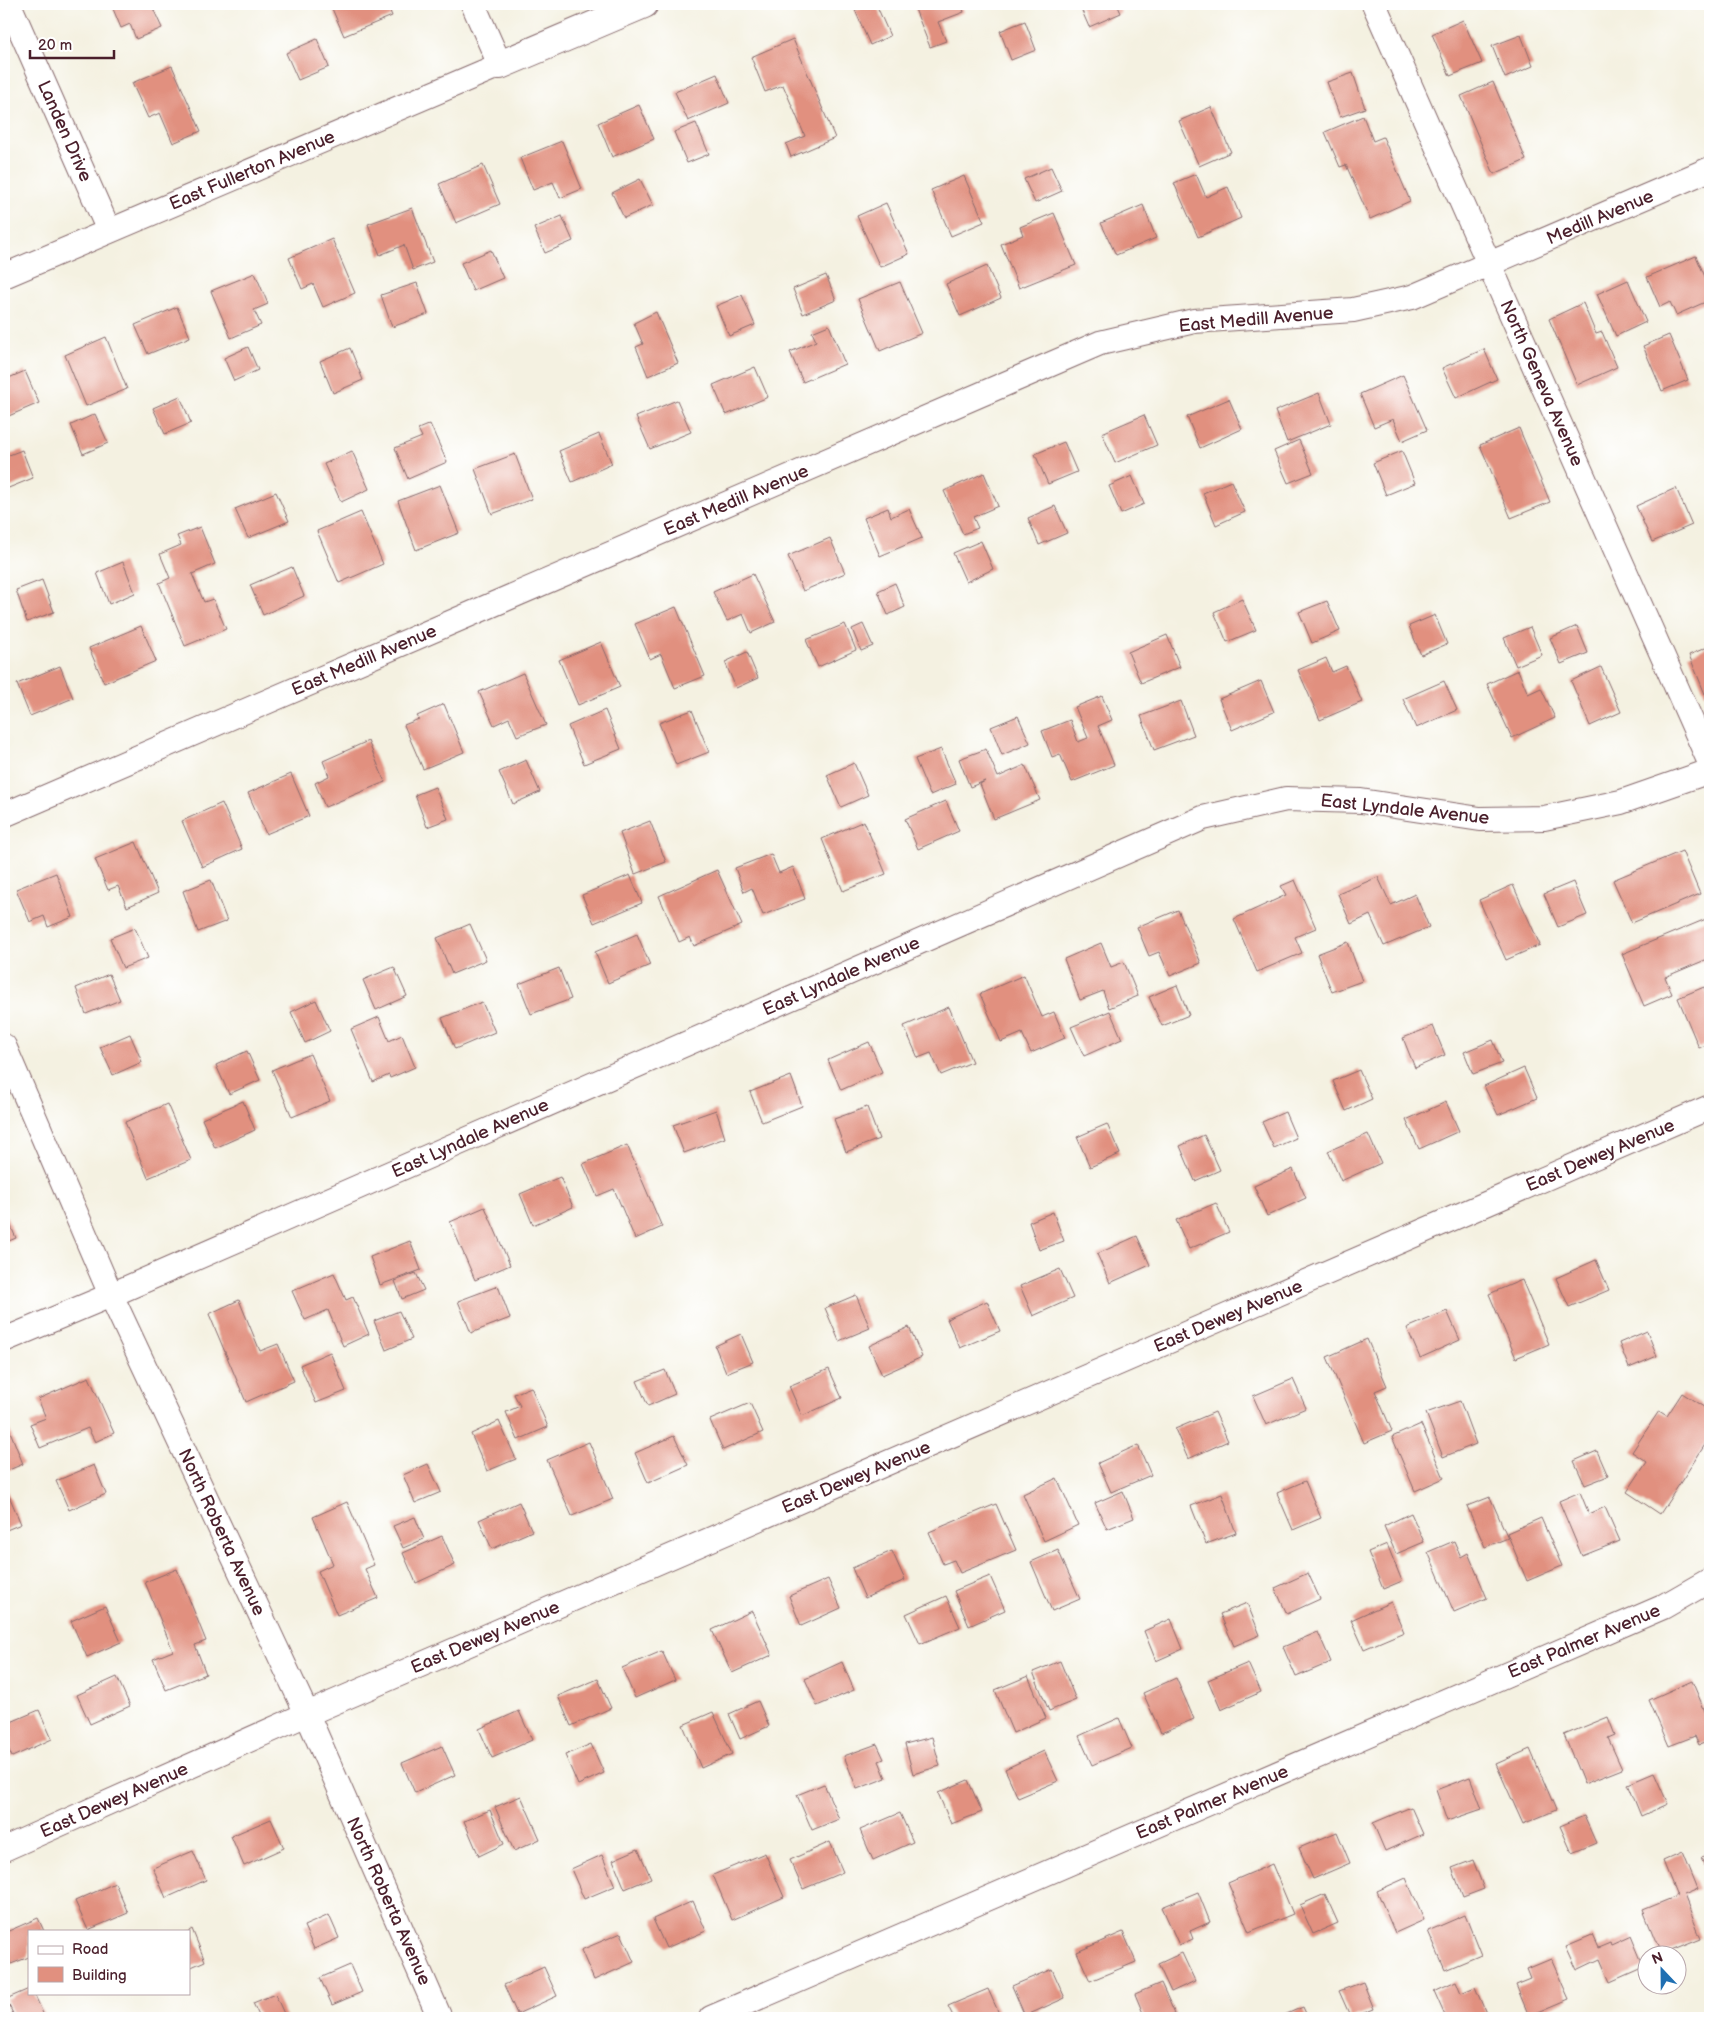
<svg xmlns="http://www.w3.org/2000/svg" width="1714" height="2022" font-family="'Balsamiq Sans',sans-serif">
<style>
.building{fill:#e1907f}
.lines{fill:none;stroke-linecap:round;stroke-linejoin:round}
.minor-casing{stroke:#86686b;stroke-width:26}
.tertiary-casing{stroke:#86686b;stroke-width:30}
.minor{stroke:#fff;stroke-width:24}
.tertiary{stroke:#fff;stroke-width:28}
.labels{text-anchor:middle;stroke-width:4;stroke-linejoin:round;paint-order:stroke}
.street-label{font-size:18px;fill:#4a1f2b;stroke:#fff}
</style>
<rect width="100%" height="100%" fill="#fff"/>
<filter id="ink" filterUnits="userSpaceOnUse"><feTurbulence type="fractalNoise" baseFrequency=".02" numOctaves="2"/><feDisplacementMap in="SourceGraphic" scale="10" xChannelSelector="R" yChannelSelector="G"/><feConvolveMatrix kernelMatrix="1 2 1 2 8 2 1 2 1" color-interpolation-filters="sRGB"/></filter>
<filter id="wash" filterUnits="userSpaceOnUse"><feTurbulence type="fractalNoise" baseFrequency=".0096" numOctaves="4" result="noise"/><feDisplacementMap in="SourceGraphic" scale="20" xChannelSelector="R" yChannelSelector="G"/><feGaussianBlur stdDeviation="1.12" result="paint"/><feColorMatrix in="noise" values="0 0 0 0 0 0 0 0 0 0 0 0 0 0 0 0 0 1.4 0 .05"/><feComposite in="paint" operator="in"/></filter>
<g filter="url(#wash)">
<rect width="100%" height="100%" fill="#f4f1e1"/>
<g id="blocks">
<path class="building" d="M111,4H151L162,28L136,39L130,24L121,28Z
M330,4H387L392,16L344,36Z
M869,4H876L890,36L870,45L855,10Z
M913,4H961L964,12L938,22L946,41L930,47Z
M1079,4H1117L1121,13L1089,27Z
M1463,20L1482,63L1450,76L1432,34Z
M1025,21L1036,50L1011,60L1000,31Z
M1521,35L1533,66L1505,78L1492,46Z
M317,39L329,67L298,80L286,53Z
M793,39L835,138L791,157L786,144L805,136L783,85L765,92L751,57Z
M172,66L201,131L173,143L160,113L148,118L132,83Z
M1353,73L1365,108L1340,117L1327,82Z
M717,74L729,103L688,121L675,92Z
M1493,82L1526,160L1494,174L1461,96Z
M639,105L654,139L612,157L598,123Z
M1211,107L1231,152L1199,166L1179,121Z
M1363,116L1373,141L1383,137L1410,201L1370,219L1346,165L1340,167L1325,132Z
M696,123L709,154L687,163L674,132Z
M562,141L582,189L560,198L553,182L533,190L520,158Z
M483,165L500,204L456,223L439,184Z
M1051,167L1062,191L1035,203L1024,179Z
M1196,174L1206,197L1228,187L1241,218L1198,237L1174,183Z
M964,176L984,222L951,236L931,190Z
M640,179L653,205L624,218L612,193Z
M886,203L909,254L880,267L857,216Z
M1143,205L1156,238L1116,255L1101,223Z
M412,208L433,262L413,270L404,245L380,255L368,224Z
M1054,213L1076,265L1019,288L1001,244L1023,235L1020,227Z
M562,216L573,241L545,253L534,228Z
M332,239L355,293L323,307L313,284L302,289L289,258Z
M491,250L503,278L473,291L461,263Z
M1696,256L1710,288V300L1676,315L1670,302L1660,307L1647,277Z
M987,266L1001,298L960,316L946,284Z
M255,273L268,304L254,310L261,325L231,338L211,291Z
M826,275L836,300L803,314L793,289Z
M1628,280L1646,322L1616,336L1597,294Z
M900,282L922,333L880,351L858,299Z
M417,283L428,314L392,327L381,295Z
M742,295L755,325L729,336L716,306Z
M1583,303L1596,334L1602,332L1617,367L1577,385L1549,319Z
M177,307L190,337L148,354L135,325Z
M656,312L678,363L648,376L636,347L643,344L634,323Z
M829,325L845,364L803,382L790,352L816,341L812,332Z
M1669,335L1688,380L1662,391L1643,346Z
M106,337L127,389L86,406L65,355Z
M248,347L258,370L234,381L224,358Z
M350,348L363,380L333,393L320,361Z
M1484,349L1497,379L1456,398L1442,368Z
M755,367L768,397L726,415L713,385Z
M25,371L39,403L4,418V380Z
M1403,375L1427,430L1402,441L1393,419L1374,427L1360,394Z
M1319,393L1331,424L1287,442L1275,411Z
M180,396L191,423L165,434L153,408Z
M1229,399L1242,429L1200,448L1187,417Z
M677,400L691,432L650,449L636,417Z
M95,414L108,443L83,454L71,425Z
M1144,415L1157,445L1115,463L1102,433Z
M430,424L447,462L408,479L395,448L422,437L418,429Z
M1519,428L1550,502L1511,518L1480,445Z
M599,434L612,464L572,482L559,451Z
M1299,440L1313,473L1288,483L1274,451Z
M1064,442L1077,472L1048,484L1035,454Z
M22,450L33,478L6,489L4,484V457Z
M352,451L369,489L341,502L324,464Z
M1402,451L1415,483L1386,495L1373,463Z
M515,454L532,499L492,514L475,469Z
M984,473L998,506L973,517L978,528L963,534L944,491Z
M1132,476L1144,504L1121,514L1109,486Z
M1231,481L1245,512L1216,525L1203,493Z
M440,485L459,533L416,550L398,501Z
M1676,488L1692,525L1652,542L1636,506Z
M276,492L289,521L248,538L235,509Z
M1055,506L1067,533L1039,545L1028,518Z
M888,508L891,517L909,509L922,538L880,556L864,518Z
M361,512L383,564L339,583L317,531Z
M200,527L215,564L192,574L204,602L213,599L226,629L185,646L159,583L170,578L160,554L181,545L177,536Z
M830,538L845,573L803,591L788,556Z
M981,541L993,569L966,582L953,553Z
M123,562L135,593L109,604L97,573Z
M292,567L304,596L263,615L250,585Z
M753,574L775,622L751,633L743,614L727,621L713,592Z
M42,580L54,612L27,622L16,590Z
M895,583L905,607L888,615L878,591Z
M1242,599L1256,630L1227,642L1214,612Z
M1327,601L1340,631L1312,643L1299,612Z
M676,607L705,676L675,688L661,654L650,659L635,624Z
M1435,615L1447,644L1421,655L1409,626Z
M845,624L856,650L818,667L806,640Z
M863,624L873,646L861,651L852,629Z
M141,626L156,661L104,683L89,648Z
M1577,626L1588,653L1561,664L1550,638Z
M1530,627L1542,655L1516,666L1504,638Z
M1167,635L1180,667L1141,683L1128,652Z
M601,642L620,687L578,705L559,660Z
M1710,646V692L1705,694L1689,655Z
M747,652L758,678L736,688L725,662Z
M1326,658L1332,672L1346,666L1362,702L1320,720L1298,670Z
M60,666L73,698L30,716L17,684Z
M1601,667L1621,712L1590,726L1571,681Z
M1518,670L1528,694L1541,688L1555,718L1512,738L1487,684Z
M523,673L546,725L517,736L509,718L494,725L479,692Z
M1261,681L1274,712L1232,730L1219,699Z
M1444,681L1457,710L1416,728L1403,699Z
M1102,696L1112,720L1098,726L1114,765L1072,782L1060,754L1052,757L1042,731L1070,720L1078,742L1088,738L1075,707Z
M1181,701L1194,735L1154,750L1141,716Z
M444,704L464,752L423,769L404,725L419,719L417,716Z
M605,710L621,749L584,764L568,726Z
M692,710L709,752L676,765L659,723Z
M1018,716L1030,743L1002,755L991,727Z
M368,741L385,782L325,807L315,783L329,776L323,761Z
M941,749L956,784L930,795L915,759Z
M986,749L998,777L1025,765L1040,800L994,819L980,784L985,781L970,787L959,759Z
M526,760L540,792L513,804L499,772Z
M854,763L868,795L841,807L827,775Z
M291,774L309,816L266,834L248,793Z
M435,787L448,819L427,827L415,795Z
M946,801L959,831L918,849L905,819Z
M222,803L242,849L202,867L182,821Z
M650,821L666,862L635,874L620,833Z
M864,821L886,874L843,891L822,839Z
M136,842L158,893L127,907L118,886L108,890L95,859Z
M1682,851L1700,894L1632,923L1613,880Z
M771,854L779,873L793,867L805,899L763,915L752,888L744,892L735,868Z
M717,870L742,925L694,946L690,937L679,942L659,896Z
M56,873L73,917L48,927L44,916L30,922L16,889Z
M630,875L642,903L594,923L582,895Z
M1378,877L1391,905L1415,894L1429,927L1384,946L1370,915L1351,924L1338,894Z
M211,880L227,921L198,932L183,891Z
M1295,880L1316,928L1295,937L1302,953L1257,972L1234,919L1286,895L1281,886Z
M1573,882L1587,915L1558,927L1544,894Z
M1513,885L1540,945L1506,960L1479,900Z
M1178,910L1201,963L1170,976L1159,952L1149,956L1137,927Z
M1706,919L1710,930V958L1665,977L1672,994L1644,1006L1622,954Z
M470,924L486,960L452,974L437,938Z
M135,928L148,958L123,968L110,938Z
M637,934L650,965L608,983L595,952Z
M1348,942L1362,981L1332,992L1317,954Z
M1101,943L1111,967L1124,962L1138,996L1109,1008L1103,991L1080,1000L1064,959Z
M394,967L407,996L376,1010L363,980Z
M559,968L571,999L531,1014L519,984Z
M109,974L120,1000L86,1014L76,988Z
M1024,975L1042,1017L1054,1012L1065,1038L1031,1053L1022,1033L1001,1042L980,994Z
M1177,985L1189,1015L1162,1026L1149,997Z
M1704,987L1710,1000V1043L1699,1048L1678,998Z
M316,1000L330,1031L305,1043L291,1012Z
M482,1002L495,1032L455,1049L442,1018Z
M949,1007L972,1062L941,1075L931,1053L918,1058L904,1026Z
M1110,1011L1122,1039L1084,1056L1071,1027Z
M379,1017L389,1041L402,1035L415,1067L390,1078L389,1075L373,1082L351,1029Z
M1433,1026L1445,1055L1415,1068L1403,1038Z
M130,1034L142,1062L113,1075L100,1047Z
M1493,1040L1502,1063L1473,1074L1464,1052Z
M869,1042L882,1072L841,1090L828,1060Z
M247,1051L260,1080L229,1094L216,1065Z
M310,1054L330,1101L292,1117L272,1070Z
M1524,1068L1537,1098L1498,1115L1484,1086Z
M1359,1070L1372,1099L1346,1111L1333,1081Z
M791,1076L802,1106L762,1122L750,1092Z
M243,1101L255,1130L215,1148L202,1119Z
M1446,1102L1459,1131L1419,1149L1406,1120Z
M167,1104L191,1160L148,1178L125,1122Z
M867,1107L879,1139L846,1152L834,1119Z
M716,1110L725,1138L684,1153L673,1125Z
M1285,1112L1296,1138L1274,1148L1262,1122Z
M1107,1124L1120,1154L1090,1167L1077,1137Z
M1368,1134L1381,1163L1341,1181L1328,1151Z
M1204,1135L1220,1170L1195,1181L1180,1146Z
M627,1145L662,1227L635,1239L614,1189L597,1196L583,1164Z
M1293,1169L1306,1198L1267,1216L1254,1186Z
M560,1177L573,1207L533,1225L520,1194Z
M1216,1203L1229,1232L1189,1249L1176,1220Z
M485,1207L510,1265L475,1280L450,1222Z
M4,1211L16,1238L4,1243Z
M1053,1212L1064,1241L1039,1250L1029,1222Z
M1137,1236L1150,1265L1110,1283L1097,1254Z
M410,1241L421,1270L380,1285L370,1257Z
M1596,1260L1609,1290L1569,1307L1556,1278Z
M1060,1269L1073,1298L1033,1316L1020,1286Z
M334,1273L346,1300L353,1297L369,1334L343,1346L328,1310L305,1320L292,1291Z
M416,1273L424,1290L402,1299L395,1281Z
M1522,1280L1549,1344L1516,1358L1489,1294Z
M498,1286L510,1318L471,1333L458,1301Z
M856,1295L870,1328L839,1341L825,1308Z
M239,1300L260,1351L278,1344L294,1381L246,1402L209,1314Z
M987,1301L1000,1331L960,1348L947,1319Z
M399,1311L412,1339L386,1350L374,1321Z
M1447,1311L1460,1340L1420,1358L1407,1328Z
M909,1327L922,1357L882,1375L869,1346Z
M1647,1331L1657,1356L1629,1368L1619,1343Z
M741,1334L753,1362L726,1373L715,1346Z
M1367,1339L1387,1386L1375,1391L1392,1431L1364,1443L1327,1357Z
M330,1352L346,1391L316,1403L300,1365Z
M829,1369L842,1398L802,1416L789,1386Z
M665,1370L675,1394L648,1406L637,1381Z
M89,1377L114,1433L95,1442L88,1428L40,1448L30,1424L46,1418L38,1399Z
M1293,1379L1306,1408L1266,1425L1253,1396Z
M531,1387L548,1427L518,1440L506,1412L520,1406L514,1394Z
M1682,1393L1710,1411V1437L1660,1514L1627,1492L1647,1462L1632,1452L1659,1411L1667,1416Z
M1460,1401L1476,1444L1443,1457L1426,1413Z
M750,1403L763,1432L723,1450L710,1420Z
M1215,1412L1228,1441L1188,1459L1175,1429Z
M4,1416L23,1464L4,1472Z
M499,1421L516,1459L487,1471L471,1434Z
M1421,1424L1444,1478L1415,1491L1392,1437Z
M674,1436L688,1465L648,1483L635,1453Z
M589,1442L613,1499L572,1516L547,1460Z
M1138,1445L1151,1475L1111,1492L1098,1463Z
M1597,1451L1608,1476L1585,1485L1574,1461Z
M428,1464L441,1492L415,1503L403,1475Z
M94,1465L106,1494L69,1510L56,1481Z
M1057,1478L1078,1525L1044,1541L1023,1494Z
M1305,1481L1321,1518L1293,1530L1277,1493Z
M4,1484L21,1524L4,1531Z
M1123,1491L1134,1518L1107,1529L1095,1503Z
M1580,1492L1589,1514L1605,1507L1620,1541L1582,1556L1559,1501Z
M1222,1494L1236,1533L1206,1544L1191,1506Z
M1490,1497L1508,1538L1485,1547L1467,1506Z
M347,1502L374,1565L365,1569L378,1598L337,1615L318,1571L333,1564L313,1517Z
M519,1502L532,1531L492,1549L479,1520Z
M996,1504L1016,1550L960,1573L954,1560L943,1564L929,1532Z
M1411,1513L1424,1542L1396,1554L1384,1526Z
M415,1517L424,1539L403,1548L393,1526Z
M1541,1518L1562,1566L1527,1581L1507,1533Z
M442,1536L455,1565L416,1583L403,1553Z
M1454,1541L1461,1557L1468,1553L1487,1598L1454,1612L1428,1552Z
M1387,1544L1402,1581L1383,1589L1368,1552Z
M1058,1550L1080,1599L1052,1611L1031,1562Z
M892,1551L905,1580L865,1598L852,1568Z
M177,1569L206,1641L195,1645L206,1674L166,1690L153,1659L173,1651L145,1582Z
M1308,1573L1320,1599L1287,1614L1275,1588Z
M990,1576L1005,1610L969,1626L954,1591Z
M828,1579L841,1608L801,1626L789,1596Z
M946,1596L960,1627L920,1644L906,1614Z
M1391,1602L1404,1632L1364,1649L1351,1620Z
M1247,1603L1260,1635L1234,1646L1220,1614Z
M105,1606L121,1642L87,1657L71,1621Z
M752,1611L772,1655L732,1673L712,1630Z
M1171,1619L1183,1649L1156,1661L1144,1631Z
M1318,1632L1331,1662L1296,1677L1283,1647Z
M662,1651L675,1680L635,1698L622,1668Z
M1060,1661L1076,1700L1049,1711L1033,1672Z
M842,1662L854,1690L817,1706L805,1679Z
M1248,1663L1261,1692L1221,1710L1208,1680Z
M1028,1676L1046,1718L1013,1733L995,1690Z
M117,1677L130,1706L90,1724L77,1695Z
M1176,1678L1194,1719L1161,1733L1143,1693Z
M598,1679L611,1708L571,1726L558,1696Z
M1692,1681L1710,1723V1741L1699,1745L1695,1736L1669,1746L1649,1700Z
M758,1701L769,1726L740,1739L729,1714Z
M39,1710L52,1739L12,1757L4,1739V1725Z
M519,1711L532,1740L492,1758L479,1729Z
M713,1712L732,1754L701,1768L683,1725Z
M1608,1717L1615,1735L1608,1738L1622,1769L1584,1784L1564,1735Z
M1119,1718L1132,1748L1092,1765L1079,1736Z
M932,1737L940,1766L913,1774L905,1744Z
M591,1744L604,1773L578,1785L565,1755Z
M877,1744L884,1759L879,1761L886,1778L857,1789L844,1756Z
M442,1746L455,1775L415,1793L402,1763Z
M1530,1749L1556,1810L1523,1824L1496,1764Z
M1044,1751L1058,1781L1018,1798L1005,1769Z
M1654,1773L1668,1804L1641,1816L1628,1784Z
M1470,1777L1482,1809L1447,1821L1436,1790Z
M968,1780L982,1812L951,1824L938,1793Z
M824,1784L839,1819L812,1830L797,1795Z
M521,1796L540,1839L514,1851L495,1807Z
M1411,1807L1423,1834L1385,1851L1373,1823Z
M490,1810L504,1844L479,1856L464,1821Z
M900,1813L913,1842L873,1860L860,1830Z
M1584,1816L1596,1843L1572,1853L1560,1826Z
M271,1819L284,1848L244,1866L231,1836Z
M1337,1832L1350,1863L1313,1879L1299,1848Z
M830,1842L843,1872L803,1889L790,1860Z
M638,1849L651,1878L625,1889L613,1860Z
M193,1851L206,1880L166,1898L153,1868Z
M1683,1852L1698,1889L1684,1895L1701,1938L1661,1954L1643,1910L1677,1896L1663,1861Z
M765,1853L784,1897L732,1920L713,1875Z
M602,1855L615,1886L584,1899L571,1869Z
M1710,1855V1879L1701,1859Z
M1473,1860L1484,1889L1463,1897L1452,1868Z
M1272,1864L1293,1914L1249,1932L1228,1883Z
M1406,1878L1424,1920L1395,1933L1377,1891Z
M115,1883L128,1913L88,1930L75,1901Z
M1198,1892L1210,1922L1190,1931L1193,1939L1179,1945L1162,1907Z
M1325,1894L1338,1923L1313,1934L1300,1905Z
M693,1901L706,1931L666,1948L653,1919Z
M329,1915L339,1938L314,1949L304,1926Z
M1465,1915L1481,1955L1445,1970L1428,1931Z
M38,1918L44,1931H29V1957L11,1964L4,1948V1933Z
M192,1929L205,1961L189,1968V1931Z
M1123,1932L1136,1962L1090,1981L1077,1952Z
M621,1933L634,1962L594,1980L581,1950Z
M1592,1935L1598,1948L1610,1943L1611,1945L1631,1936L1644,1967L1610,1982L1600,1959L1577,1970L1566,1946Z
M1182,1953L1195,1981L1171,1992L1158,1964Z
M1551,1959L1569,1999L1529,2016L1516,1985L1531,1979L1527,1969Z
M350,1965L362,1992L332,2005L320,1978Z
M544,1967L557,1996L517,2014L504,1985Z
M1052,1969L1065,1998L1025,2016L1012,1986Z
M1456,1981L1461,1993L1475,1987L1488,2018H1446L1434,1991Z
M1363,1982L1374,2009L1351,2018L1339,1991Z
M1161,1983L1175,2014L1166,2018H1145L1135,1994Z
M29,1989V1993H34L45,2018H15L6,1999Z
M988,1989L1001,2018H954L948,2006Z
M275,1994L286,2018H260L253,2003Z
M1303,2007L1308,2018H1277Z"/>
</g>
</g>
<g filter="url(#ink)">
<use href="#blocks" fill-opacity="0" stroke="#86686b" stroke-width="1"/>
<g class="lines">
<g class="minor-casing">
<path id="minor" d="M9,4L109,231
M1374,4L1710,763
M4,276L500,65L473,4
M4,815L1100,343L1194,321L1353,310L1412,297L1710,169
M4,1046L111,1295L307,1714L440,2018
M4,1340L111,1295L1203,818L1286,799L1361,801L1480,819L1544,818L1621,802L1710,771
M4,1849L307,1714L1710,1107
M711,2018L1663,1607L1710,1580"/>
</g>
<g class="tertiary-casing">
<path id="tertiary" d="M500,65L644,4"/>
</g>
<use href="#minor" class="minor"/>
<use href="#tertiary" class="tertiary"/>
</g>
</g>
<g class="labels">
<g class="street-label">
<text transform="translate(65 131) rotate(66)" y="6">Landen Drive</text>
<text transform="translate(252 170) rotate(-23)" y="6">East Fullerton Avenue</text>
<text transform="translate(1600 217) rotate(-23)" y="6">Medill Avenue</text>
<text transform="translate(1256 319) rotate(-5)" y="6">East Medill Avenue</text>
<text transform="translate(1542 383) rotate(66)" y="6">North Geneva Avenue</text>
<text transform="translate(736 500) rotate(-23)" y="6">East Medill Avenue</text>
<text transform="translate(364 660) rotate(-23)" y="6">East Medill Avenue</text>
<text transform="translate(1405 809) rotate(6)" y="6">East Lyndale Avenue</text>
<text transform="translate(841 976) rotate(-24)" y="6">East Lyndale Avenue</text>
<text transform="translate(470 1138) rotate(-24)" y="6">East Lyndale Avenue</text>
<text transform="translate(1600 1155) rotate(-23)" y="6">East Dewey Avenue</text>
<text transform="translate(1228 1316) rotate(-23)" y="6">East Dewey Avenue</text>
<text transform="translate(856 1477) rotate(-23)" y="6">East Dewey Avenue</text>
<text transform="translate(222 1532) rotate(65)" y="6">North Roberta Avenue</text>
<text transform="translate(485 1637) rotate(-23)" y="6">East Dewey Avenue</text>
<text transform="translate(1584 1641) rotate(-23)" y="6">East Palmer Avenue</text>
<text transform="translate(114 1800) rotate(-24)" y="6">East Dewey Avenue</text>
<text transform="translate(1212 1802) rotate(-23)" y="6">East Palmer Avenue</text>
<text transform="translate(389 1901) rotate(66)" y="6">North Roberta Avenue</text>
</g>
</g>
<rect width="1714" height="2022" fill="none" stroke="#fff" stroke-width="20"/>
<rect x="28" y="1930" width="162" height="65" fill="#ffffff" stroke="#b7a5aa"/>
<rect x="38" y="1946" width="25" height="8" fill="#ffffff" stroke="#b7a5aa"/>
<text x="72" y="1954" font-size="15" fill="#4a1f2b">Road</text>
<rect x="38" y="1967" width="25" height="15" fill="#e1907f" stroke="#b7a5aa"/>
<text x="72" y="1980" font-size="15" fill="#4a1f2b">Building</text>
<g transform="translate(1662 1970) rotate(338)"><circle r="24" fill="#ffffff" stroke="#b7a5aa"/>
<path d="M0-4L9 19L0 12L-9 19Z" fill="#1f6fb2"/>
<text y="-8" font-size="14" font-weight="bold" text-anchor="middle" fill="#4a1f2b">N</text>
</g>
<path d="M30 50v8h84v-8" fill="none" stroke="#4a1f2b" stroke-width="2.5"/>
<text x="38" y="50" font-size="15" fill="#4a1f2b" stroke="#ffffff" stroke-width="4" paint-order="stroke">20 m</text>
</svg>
